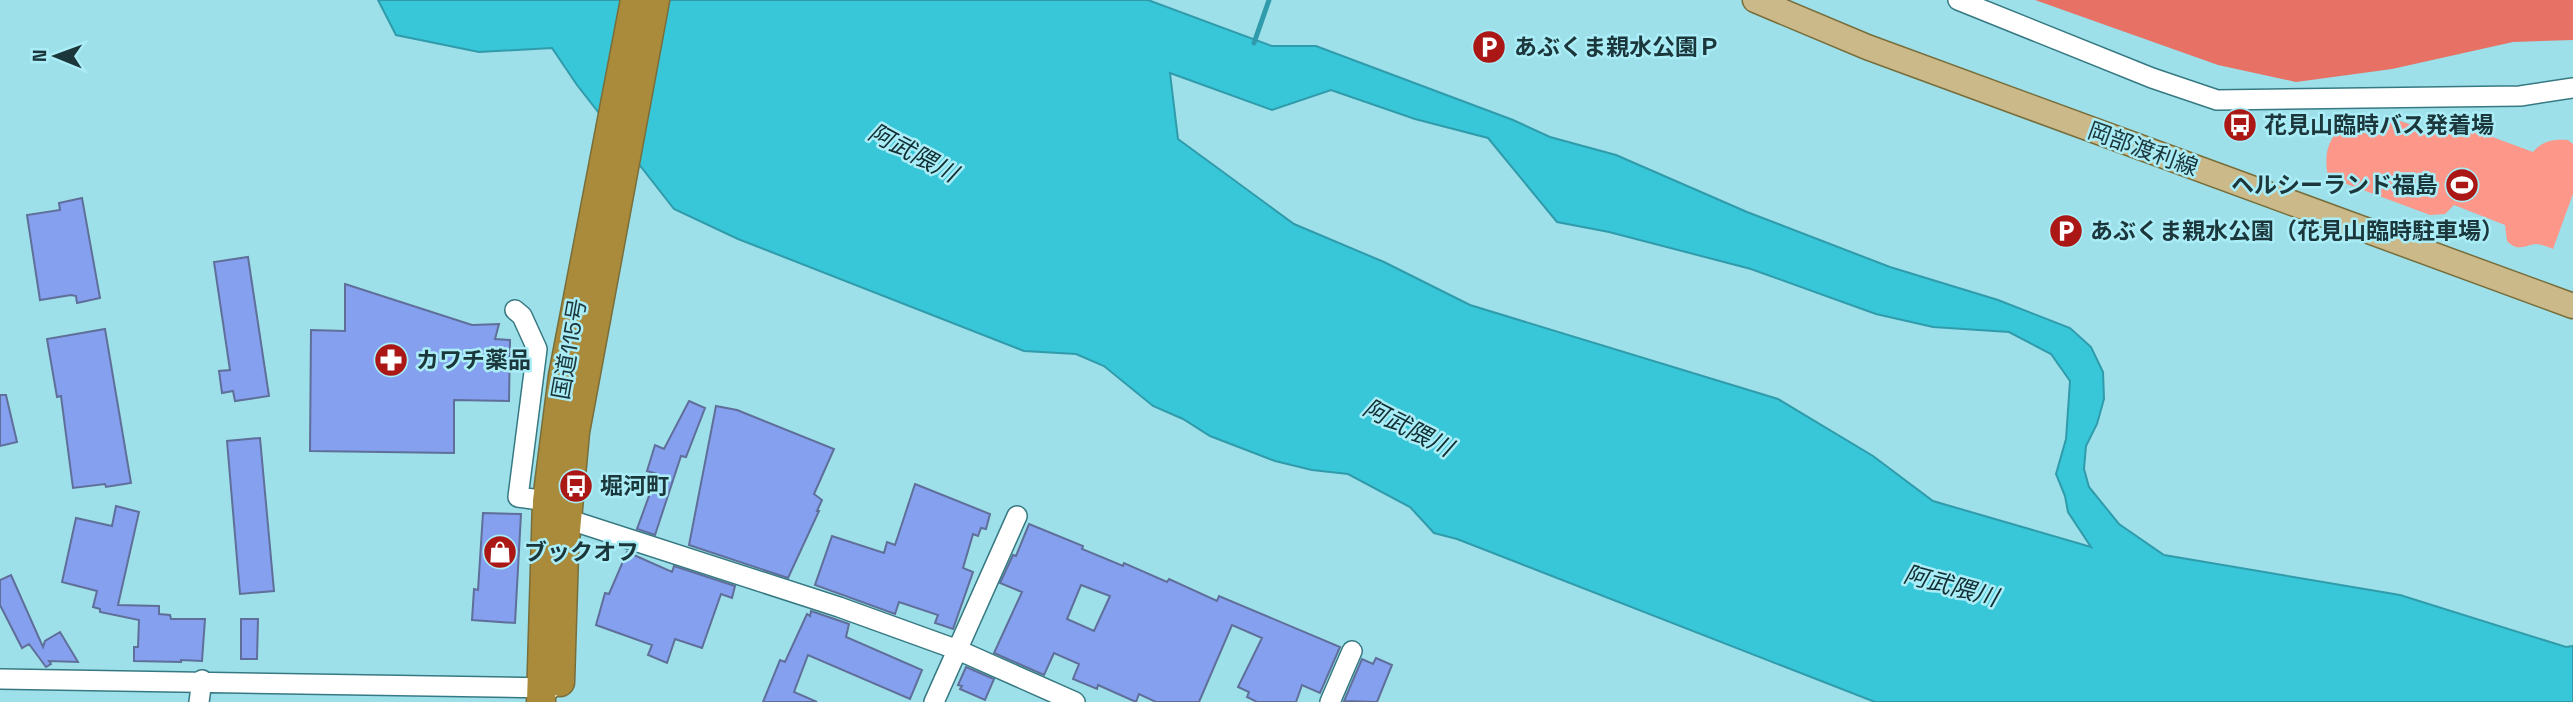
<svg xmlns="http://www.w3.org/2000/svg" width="2573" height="702" font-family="'Space Grotesk','Noto Sans JP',sans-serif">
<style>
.green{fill:#fc978a}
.forest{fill:#e67164}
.water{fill:#38c6d9;stroke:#309baa;stroke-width:2;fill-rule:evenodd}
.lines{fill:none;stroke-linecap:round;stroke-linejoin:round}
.stream{stroke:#309baa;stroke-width:5}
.building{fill:#84a0ee;stroke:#5f6f99;stroke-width:2;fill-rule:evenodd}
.minor-casing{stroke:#377982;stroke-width:22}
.major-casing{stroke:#786e3b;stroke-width:27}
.highway-casing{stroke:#786e3b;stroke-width:31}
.minor{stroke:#fff;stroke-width:19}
.major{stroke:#cbb989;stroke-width:24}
.highway{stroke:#a98b3b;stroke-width:28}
.labels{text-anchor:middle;stroke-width:5;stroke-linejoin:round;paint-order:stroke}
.poi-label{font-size:23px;font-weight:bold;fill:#1c373b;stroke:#aaedf7;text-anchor:start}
.street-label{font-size:23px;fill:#1c373b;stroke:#aaedf7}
.water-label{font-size:24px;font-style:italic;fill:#112e32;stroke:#aaedf7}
</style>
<rect width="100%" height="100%" fill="#9de0ea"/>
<path class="green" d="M2394,119L2439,134L2446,126L2468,128L2533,152C2542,141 2553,139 2568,140L2573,144V194L2553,249C2548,247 2541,244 2535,244C2523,246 2518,252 2507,241L2505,225L2454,205L2445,214L2430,215L2328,177C2323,150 2329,138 2348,120L2378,129L2385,123Z"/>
<path class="forest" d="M2035,0H2573V40L2513,42L2392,69L2296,82L2218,65Z"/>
<path class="water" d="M378,0H1148L1272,46H1316L1513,120L1550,137L1616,155L1747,212L1890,267L1998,300L2070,328L2091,347L2103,372L2104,399L2097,424L2086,446L2084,469L2089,487L2119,524L2164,555L2400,595L2566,647L2573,646V702H1875L1457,539L1434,533L1410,507L1348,474L1312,470L1275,461L1210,436L1183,419L1153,406L1104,366L1076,354L1024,351L738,239L674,209L577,85L552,48L479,52L396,35ZM1170,73L1272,110L1331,90L1415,119L1488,138L1557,222L1609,232L1751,269L1876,314L1933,327L2009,332L2051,354L2070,381L2066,439L2056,474L2065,496L2068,512L2091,547L1933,501L1873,456L1778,399L1470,305L1384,262L1294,224L1178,139Z"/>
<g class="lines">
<path class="stream" d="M1254,43L1269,0"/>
</g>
<path class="building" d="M82,198L100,298L77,303L76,296L71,295L40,300L27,215L60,210L59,203Z
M248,257L269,396L235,401L233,391L222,393L219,371L230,370L214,262Z
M345,284L472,325L499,324L495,339L510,340L509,401L454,400V453L310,451L311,330L345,331Z
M105,329L131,483L106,487L105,484L73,488L61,396L57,397L47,339Z
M0,395H6L17,442L0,446Z
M689,401L705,408L686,457L681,456L655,535L637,529L657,474L647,471L655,445L664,449Z
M716,406L737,410L834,449L814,494L822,500L817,511H819L788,578L689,545Z
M260,438L274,591L240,594L227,441Z
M915,484L990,514L986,529L981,528L978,536L973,534L963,568L973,572L953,629L935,623L938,615L899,602L895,614L815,585L832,536L884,553L887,542L895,545Z
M116,506L139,512L118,605L159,606V614L170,615L171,619H205L202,661L181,660V662L134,661V647H138L139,620L100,612V609L93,607L97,591L62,582L76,518L112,526Z
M483,513L521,514L515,623L472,620L474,589L478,590Z
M1029,524L1083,546L1082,549L1123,566L1124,563L1167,582L1169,579L1217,601L1219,596L1340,647L1320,693L1302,685L1296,702H1257L1247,697L1249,692L1238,687L1262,638L1232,625L1199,702H1156L1139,694L1136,702L1098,685L1097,689L1073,679L1079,664L1054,653L1044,675L994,653L1022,592L1000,583L1013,555L1016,556ZM1081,585L1110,596L1094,631L1067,619Z
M627,552L672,572L674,566L735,586L732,598L721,594L702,648L675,639L667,663L648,655L652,645L596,625L605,593L609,594Z
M11,575L43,647L45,641L60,632L78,662L49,661L51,664L46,667L29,644L22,648L0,605V580Z
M811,611L849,624L846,637L922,670L910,699L808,655L794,692L817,702H763L780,660L785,662L807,614L810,616Z
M241,619H258L257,659H241Z
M1376,658L1392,665L1377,702L1344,701L1362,659L1373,664Z
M966,667L994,679L985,700L960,689L962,686L958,685Z"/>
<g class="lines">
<g class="minor-casing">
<path id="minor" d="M1958,0L2152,78L2217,100L2520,96L2573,88
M515,310L522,316L537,349L518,497L547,501
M567,519L839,607L958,650L1075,702
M0,679L552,688
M199,702L202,680
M934,702L1017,516
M1330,702L1352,651"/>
</g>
<g class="major-casing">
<path id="major" d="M1755,0L1867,47L2573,306"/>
</g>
<g class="highway-casing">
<path id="highway" d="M560,682L564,552L575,432L655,0
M541,702L547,501L563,376L635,0"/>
</g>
<use href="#minor" class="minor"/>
<use href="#major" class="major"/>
<use href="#highway" class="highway"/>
</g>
<defs>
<g id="parking-disc" transform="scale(1.75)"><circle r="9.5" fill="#aa1715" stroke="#aaedf7"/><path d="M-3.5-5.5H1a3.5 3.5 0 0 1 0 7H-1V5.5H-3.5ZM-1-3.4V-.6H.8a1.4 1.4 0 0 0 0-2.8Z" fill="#fff"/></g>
<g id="bus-disc" transform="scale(1.75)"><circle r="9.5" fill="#aa1715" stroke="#aaedf7"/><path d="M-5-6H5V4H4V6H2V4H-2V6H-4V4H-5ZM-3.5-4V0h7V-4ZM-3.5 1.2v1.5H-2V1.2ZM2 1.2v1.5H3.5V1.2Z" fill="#fff"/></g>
<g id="stadium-disc" transform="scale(1.75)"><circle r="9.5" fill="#aa1715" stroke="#aaedf7"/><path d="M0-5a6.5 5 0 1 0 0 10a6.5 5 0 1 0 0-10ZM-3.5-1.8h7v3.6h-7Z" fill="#fff"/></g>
<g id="pharmacy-disc" transform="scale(1.75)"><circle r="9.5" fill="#aa1715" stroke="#aaedf7"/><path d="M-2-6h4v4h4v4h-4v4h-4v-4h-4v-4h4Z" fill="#fff"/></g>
<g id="shop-disc" transform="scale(1.75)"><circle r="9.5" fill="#aa1715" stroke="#aaedf7"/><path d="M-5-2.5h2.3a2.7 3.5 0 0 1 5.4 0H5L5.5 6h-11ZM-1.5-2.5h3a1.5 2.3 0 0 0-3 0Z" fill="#fff"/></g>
</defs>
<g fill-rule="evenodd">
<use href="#parking-disc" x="1489" y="47"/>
<use href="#bus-disc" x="2240" y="125"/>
<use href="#stadium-disc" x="2462" y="185"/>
<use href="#parking-disc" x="2066" y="231"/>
<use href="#pharmacy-disc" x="391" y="360"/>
<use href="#bus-disc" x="576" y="486"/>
<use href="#shop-disc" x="500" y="552"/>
</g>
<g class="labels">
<g class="poi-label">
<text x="1514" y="55">あぶくま親水公園Ｐ</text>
<text x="2264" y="133">花見山臨時バス発着場</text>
<text x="2438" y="193" text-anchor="end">ヘルシーランド福島</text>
<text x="2090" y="239">あぶくま親水公園（花見山臨時駐車場）</text>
<text x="416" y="368">カワチ薬品</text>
<text x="600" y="494">堀河町</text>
<text x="524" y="560">ブックオフ</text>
</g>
<g class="street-label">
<text transform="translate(2143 149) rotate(20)" y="8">岡部渡利線</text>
<text transform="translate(569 349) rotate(-80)" y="8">国道115号</text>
</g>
<g class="water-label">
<text transform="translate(913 153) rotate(28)" y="8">阿武隈川</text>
<text transform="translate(1408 428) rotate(27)" y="8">阿武隈川</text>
<text transform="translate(1951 586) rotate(15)" y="8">阿武隈川</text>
</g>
</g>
<g transform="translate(56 56) rotate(271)" stroke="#aaedf7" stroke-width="5" paint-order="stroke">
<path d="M0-5L12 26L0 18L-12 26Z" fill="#1c373b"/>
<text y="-10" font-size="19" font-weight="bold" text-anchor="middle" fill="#1c373b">N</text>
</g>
</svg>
